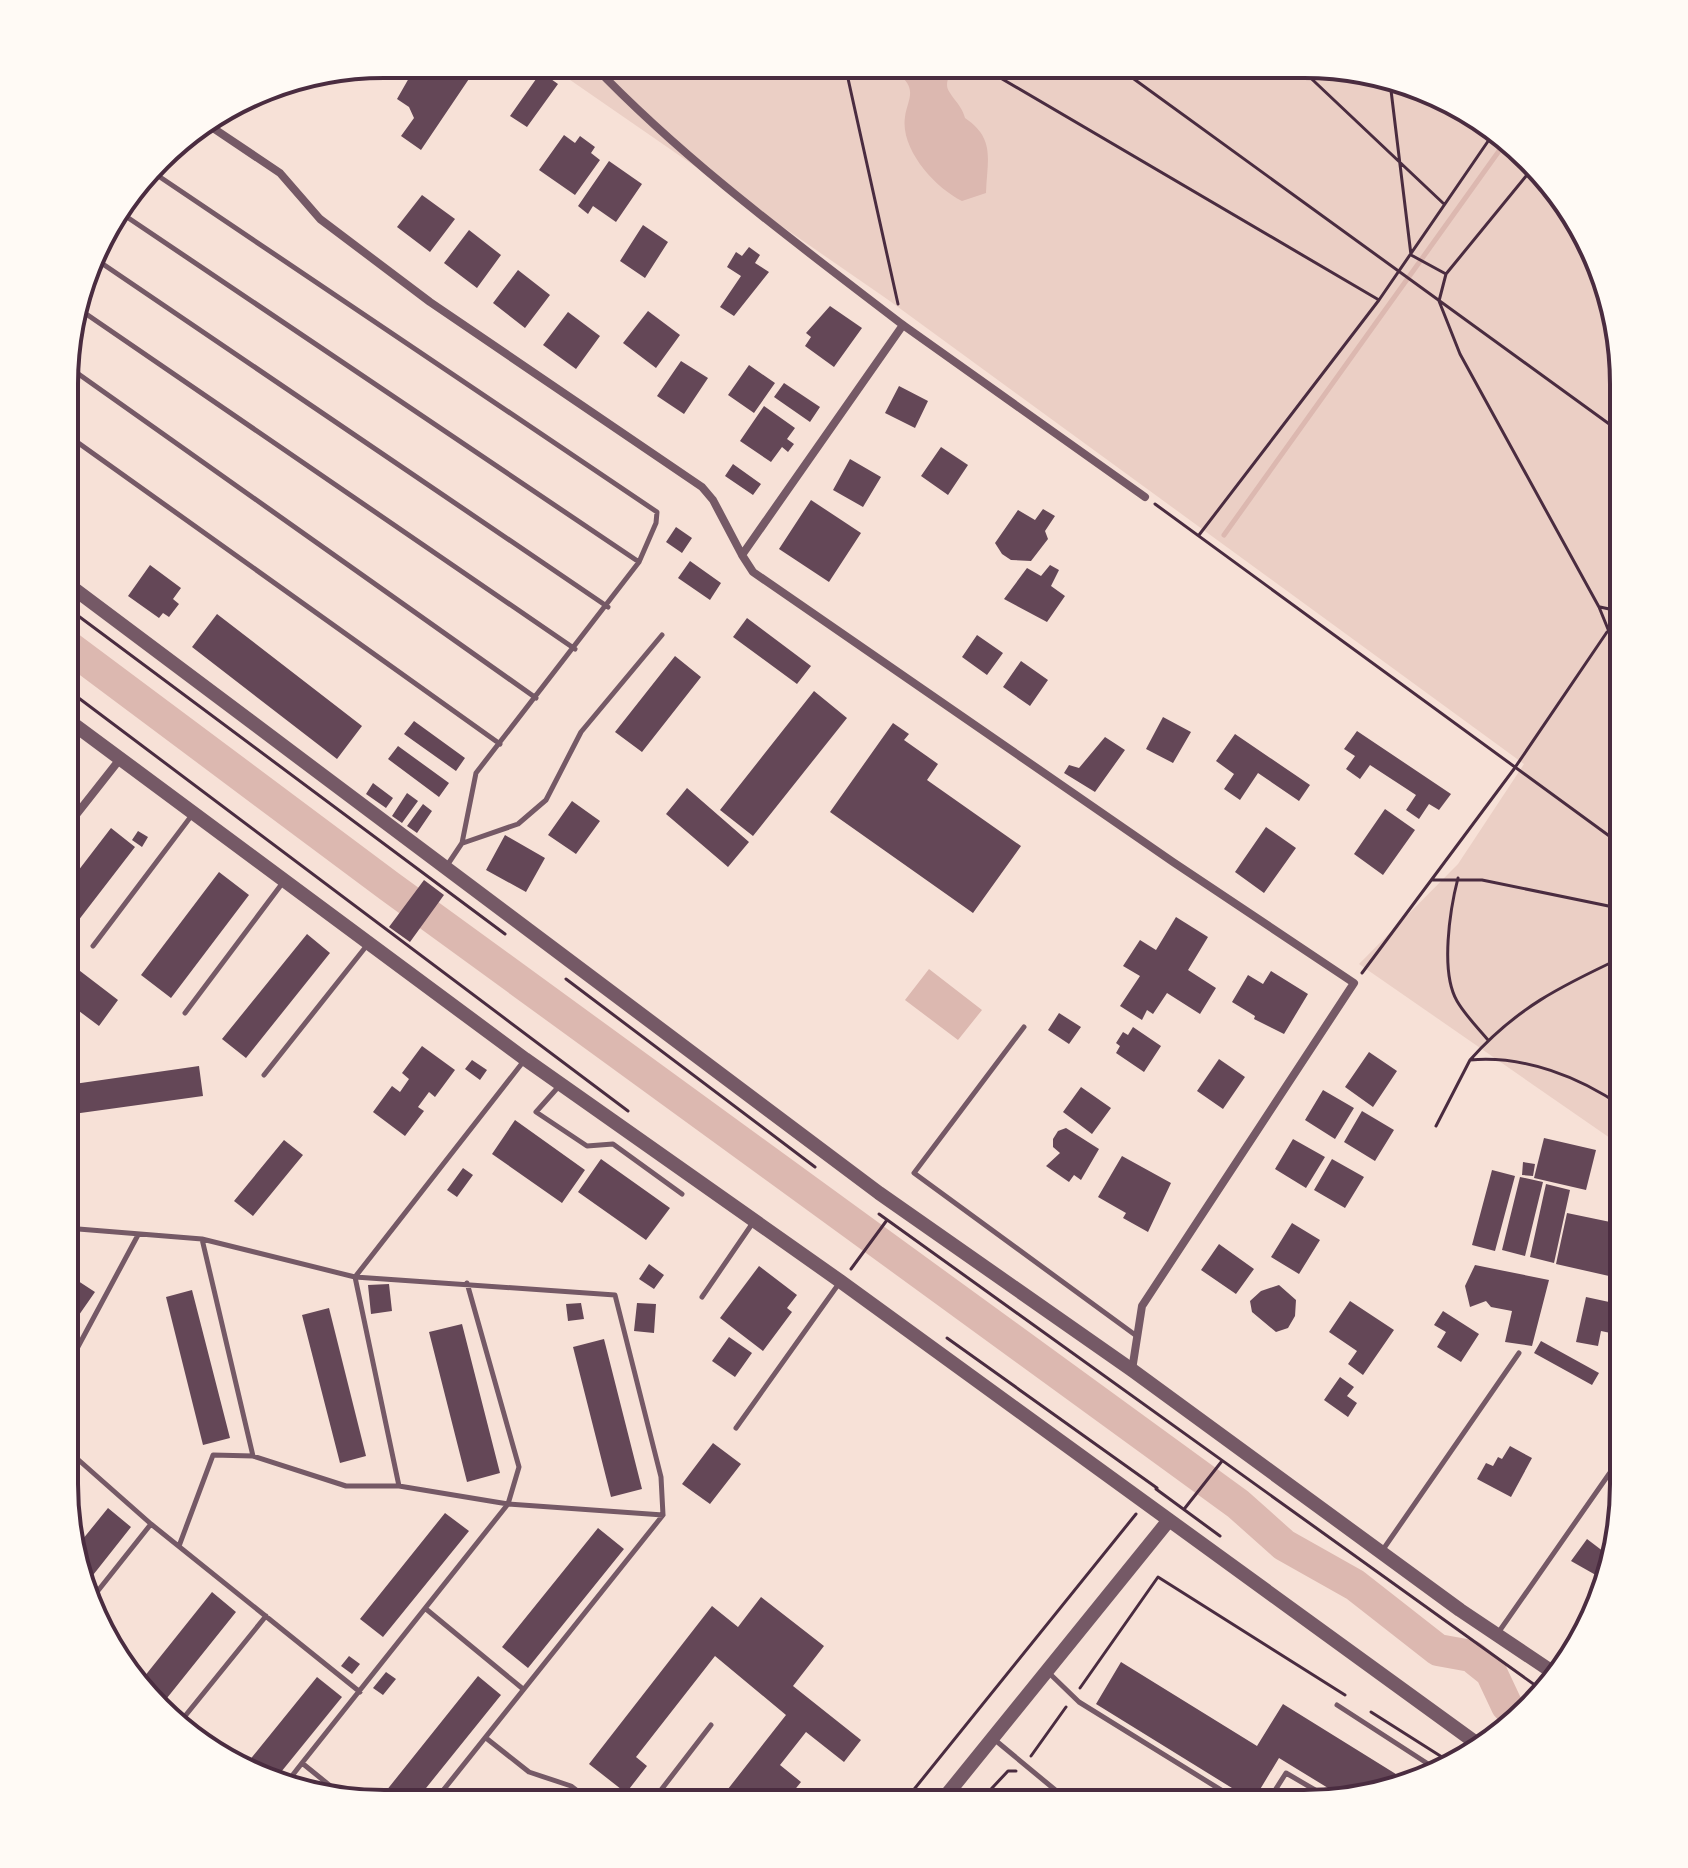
<svg xmlns="http://www.w3.org/2000/svg" width="1688" height="1868" font-family="Montserrat,sans-serif">
<style>
.green{fill:#ebcfc5}
.water{fill:#dcb8b0}
.lines{fill:none;stroke-linecap:round;stroke-linejoin:round}
.stream{stroke:#dcb8b0;stroke-width:5}
.river{stroke:#dcb8b0;stroke-width:32}
.building{fill:#644757}
.path{stroke:#4a2c40;stroke-width:3}
.service{stroke:#755966;stroke-width:5}
.minor{stroke:#755966;stroke-width:8}
.tertiary{stroke:#755966;stroke-width:14}
.rim{fill:none;stroke:#4a2c40;stroke-width:4}
</style>
<rect width="100%" height="100%" fill="#f7e1d7"/>
<path class="green" d="M547,64L1345,67L1464,107L1570,207L1607,282L1623,364V1147L1359,964L1458,864L1524,764L887,299Z"/>
<path class="water" d="M877,65L952,66C952,73 947,78 947,85C947,94 962,104 965,118C996,139 987,160 986,193L962,201C935,188 900,149 905,117C907,101 917,91 902,77L889,79L878,71Z
M929,969L982,1010L958,1040L905,1000Z"/>
<g class="lines">
<path class="stream" d="M1224,535L1504,144"/>
<path class="river" d="M69,647L389,886L1238,1504L1284,1545L1355,1585L1438,1650L1471,1656L1491,1672L1507,1706L1515,1714"/>
</g>
<path class="building" d="M417,64H479L421,150L401,136L414,118L409,107L397,99Z
M541,72L558,84L527,127L510,116Z
M564,135L575,143L580,136L595,147L591,153L600,160L575,195L539,170Z
M609,161L642,184L616,222L593,206L588,214L578,206Z
M422,195L455,219L430,252L397,227Z
M643,225L668,242L645,278L620,261Z
M469,230L501,255L477,288L444,263Z
M749,247L760,255L755,263L769,272L734,316L720,307L741,276L727,267L736,252L742,256Z
M518,270L550,295L525,328L493,303Z
M830,306L862,328L834,367L805,346L811,337L806,333Z
M648,311L680,335L656,368L623,343Z
M568,312L600,336L576,369L543,345Z
M681,361L708,378L684,414L657,396Z
M749,365L775,383L754,413L728,395Z
M784,383L820,407L810,422L774,397Z
M899,386L928,401L915,428L885,413Z
M764,406L795,428L787,439L794,444L788,452L782,447L771,462L740,441Z
M941,447L968,465L948,495L921,476Z
M850,459L881,477L863,507L833,490Z
M733,464L761,484L753,495L725,476Z
M811,500L861,533L829,582L779,549Z
M1043,509L1055,516L1045,531L1048,539L1031,561L1011,560L1002,554L995,543L1018,510L1035,520Z
M676,527L692,538L682,553L666,542Z
M690,561L721,583L710,600L678,578Z
M150,565L181,588L173,599L179,604L169,617L163,613L159,618L128,596Z
M1050,565L1059,570L1051,586L1065,596L1047,622L1004,599L1027,568L1041,576Z
M217,614L362,726L337,759L192,647Z
M747,618L811,666L797,684L733,637Z
M977,635L1003,653L987,675L962,657Z
M675,656L701,677L642,752L615,732Z
M1021,661L1048,680L1030,706L1003,687Z
M814,691L847,718L753,836L720,810Z
M1163,717L1191,732L1173,763L1146,749Z
M414,721L465,758L456,771L404,734Z
M893,723L909,734L904,740L938,764L927,780L1021,846L973,913L830,812Z
M1357,731L1451,794L1439,810L1429,804L1419,819L1406,810L1416,795L1370,765L1360,779L1346,769L1355,756L1344,749Z
M1235,734L1310,785L1299,801L1258,773L1240,800L1224,789L1234,774L1216,761Z
M1105,737L1125,750L1095,792L1064,773L1069,765L1079,768Z
M398,746L449,783L439,797L388,759Z
M373,783L393,798L386,808L366,794Z
M687,788L749,842L728,867L666,814Z
M407,793L418,801L402,823L392,816Z
M572,801L600,821L576,854L548,835Z
M423,804L432,811L417,833L407,826Z
M1385,809L1415,830L1383,875L1354,854Z
M1266,827L1296,848L1264,893L1235,872Z
M111,828L135,847L71,930L67,927L68,884Z
M138,831L148,837L142,847L132,840Z
M505,835L545,858L526,892L486,870Z
M219,872L249,895L171,998L141,975Z
M424,880L444,895L410,942L389,927Z
M1176,917L1208,937L1188,970L1216,988L1200,1014L1167,993L1153,1014L1147,1010L1142,1020L1120,1006L1140,976L1123,966L1140,940L1156,950Z
M307,934L330,953L246,1058L222,1039Z
M67,961L118,1000L99,1026L67,1002Z
M1271,971L1308,994L1284,1034L1254,1019L1255,1016L1232,1002L1248,975L1263,984Z
M1059,1013L1081,1027L1069,1044L1048,1030Z
M1133,1027L1161,1046L1144,1072L1116,1053L1120,1046L1116,1043L1123,1032L1128,1035Z
M422,1046L455,1070L435,1097L429,1092L418,1107L424,1111L405,1136L373,1112L392,1086L400,1092L409,1079L402,1073Z
M1369,1052L1397,1071L1373,1107L1345,1087Z
M1219,1059L1245,1077L1223,1109L1197,1091Z
M472,1060L487,1070L480,1080L465,1069Z
M199,1066L203,1096L66,1115L67,1085Z
M1081,1087L1111,1108L1092,1134L1063,1112Z
M1323,1090L1354,1108L1335,1139L1305,1120Z
M1362,1111L1394,1130L1375,1161L1344,1142Z
M515,1120L585,1170L562,1203L492,1154Z
M1066,1128L1099,1149L1081,1180L1074,1175L1069,1182L1046,1166L1060,1153L1053,1147V1139L1058,1131Z
M1544,1138L1596,1150L1586,1190L1534,1178Z
M1293,1139L1325,1157L1306,1188L1275,1169Z
M284,1140L303,1155L253,1216L234,1201Z
M1122,1156L1171,1183L1148,1232L1123,1218L1126,1213L1098,1197Z
M601,1159L670,1208L646,1240L578,1192Z
M1332,1159L1364,1177L1345,1208L1314,1190Z
M1523,1162L1535,1164L1533,1176L1522,1175Z
M463,1168L473,1175L457,1197L447,1190Z
M1492,1170L1515,1176L1495,1251L1472,1245Z
M1520,1177L1543,1182L1525,1256L1502,1250Z
M1546,1184L1570,1190L1554,1263L1530,1257Z
M1567,1213L1620,1224L1609,1276L1556,1264Z
M1292,1223L1320,1240L1299,1274L1271,1257Z
M1219,1244L1254,1269L1236,1294L1201,1270Z
M649,1264L664,1275L654,1289L639,1279Z
M1475,1265L1549,1280L1532,1346L1505,1342L1512,1311L1491,1307L1486,1301L1470,1307L1465,1286Z
M759,1266L797,1295L787,1308L792,1312L763,1351L720,1318Z
M72,1277L95,1292L65,1335L66,1286Z
M389,1284L392,1311L371,1314L368,1285Z
M1279,1285L1296,1300L1295,1316L1288,1328L1276,1332L1252,1312L1250,1301L1261,1291Z
M192,1290L230,1438L203,1445L166,1297Z
M1586,1297L1623,1305L1620,1335L1601,1331L1598,1346L1576,1342Z
M1350,1301L1394,1330L1363,1375L1348,1364L1357,1351L1329,1332Z
M581,1303L584,1319L568,1321L566,1304Z
M637,1303L656,1304L654,1333L634,1331Z
M329,1308L366,1456L340,1463L302,1315Z
M1443,1311L1479,1334L1461,1362L1437,1347L1446,1332L1434,1325Z
M462,1324L500,1473L467,1482L429,1332Z
M729,1337L752,1353L735,1377L712,1361Z
M604,1339L642,1489L611,1497L573,1347Z
M1541,1341L1599,1373L1592,1385L1534,1353Z
M1340,1377L1354,1387L1347,1396L1357,1403L1348,1417L1324,1400Z
M713,1443L741,1464L710,1504L682,1484Z
M1510,1446L1532,1458L1511,1497L1477,1479L1486,1463L1493,1466L1498,1457L1502,1459Z
M108,1508L131,1527L82,1589L74,1550Z
M445,1513L469,1531L383,1637L360,1619Z
M598,1528L624,1549L528,1668L502,1647Z
M1587,1539L1608,1555L1601,1578L1571,1561Z
M212,1592L236,1612L163,1703L140,1682Z
M761,1597L824,1646L793,1686L861,1740L844,1762L806,1732L780,1765L801,1782L784,1803H717L786,1715L715,1656L636,1757L647,1766L626,1793L589,1764L712,1606L738,1627Z
M349,1656L360,1664L352,1674L341,1666Z
M1121,1662L1257,1746L1283,1704L1412,1784L1346,1799L1279,1758L1253,1801L1096,1704Z
M386,1672L396,1679L383,1695L373,1688Z
M478,1676L501,1695L414,1803H391L382,1796Z
M317,1677L342,1697L277,1777L244,1767Z"/>
<g class="lines">
<path class="path" d="M845,65L898,304
M980,66L1379,300
M1116,66L1623,434
M1299,67L1444,204
M1390,82L1411,255L1446,274
M1531,170L1446,274L1439,301L1460,354L1599,607L1623,666
M1155,504L1623,846
M1199,535L1379,300L1493,134
M1600,607L1623,612
M69,609L505,934
M68,690L628,1111
M1458,878C1450,909 1440,972 1457,1001C1465,1015 1478,1028 1488,1040
M1433,880H1482L1623,909
M1362,973L1514,769L1607,632
M566,979L815,1167
M1470,1060C1516,1008 1561,986 1623,957
M1436,1126L1470,1060C1524,1055 1580,1077 1623,1107
M879,1214L1539,1688
M851,1269L887,1220
M947,1338L1157,1488
M1156,1489L1220,1536
M1185,1508L1222,1461
M1080,1688L1158,1577L1345,1695
M1371,1712L1453,1764
M1031,1756L1066,1707
M903,1803L1136,1514
M978,1803L1008,1771H1016"/>
<path class="service" d="M151,171L657,512L656,523L639,562L476,773L462,843L446,867
M118,211L639,562
M94,258L608,607
M76,307L575,649
M70,368L536,698
M70,437L500,744
M463,843L518,824L546,800L581,732L662,635
M93,946L192,815
M185,1013L284,881
M1024,1027L914,1173L1138,1337
M67,1037L77,1042
M264,1075L368,944
M560,1085L536,1112L587,1146L613,1144L682,1194
M66,1228L202,1239L355,1277L523,1062
M202,1239L253,1456
M702,1297L752,1224
M65,1371L138,1235
M736,1428L840,1282
M65,1448L151,1524
M399,1486L355,1277L615,1295L661,1477L663,1515
M179,1546L213,1455L253,1456L346,1486H399L508,1504L302,1763L344,1797
M1382,1551L1519,1353
M89,1602L151,1524L360,1692
M426,1609L523,1689
M1498,1633L1623,1454
M1048,1672L1079,1702L1242,1803
M1337,1705L1439,1771
M181,1721L266,1616
M486,1738L529,1772L571,1786L593,1803
M995,1740L1071,1803
M288,1781L302,1763
M433,1803L663,1515L508,1504L519,1467L467,1283
M651,1803L711,1725
M1267,1803L1286,1773L1334,1801"/>
<path class="minor" d="M593,65C687,163 795,242 903,325
M207,124L280,173L320,219L430,302L702,487L713,500L742,555L903,325L1145,497
M742,555L753,572L1173,862L1354,983L1142,1306L1132,1370
M68,825L120,759"/>
<path class="tertiary" d="M69,585L879,1193L1132,1370L1460,1610L1554,1673
M68,720L525,1059L840,1281L1483,1748
M940,1803L1169,1520"/>
</g>
<path d="M0 0H1688V1868H0ZM384 78H1304A306 306 0 0 1 1610 384V1484A306 306 0 0 1 1304 1790H384A306 306 0 0 1 78 1484V384A306 306 0 0 1 384 78Z" fill="#fffaf5" fill-rule="evenodd"/>
<path class="rim" d="M384 78H1304A306 306 0 0 1 1610 384V1484A306 306 0 0 1 1304 1790H384A306 306 0 0 1 78 1484V384A306 306 0 0 1 384 78Z"/>
</svg>
